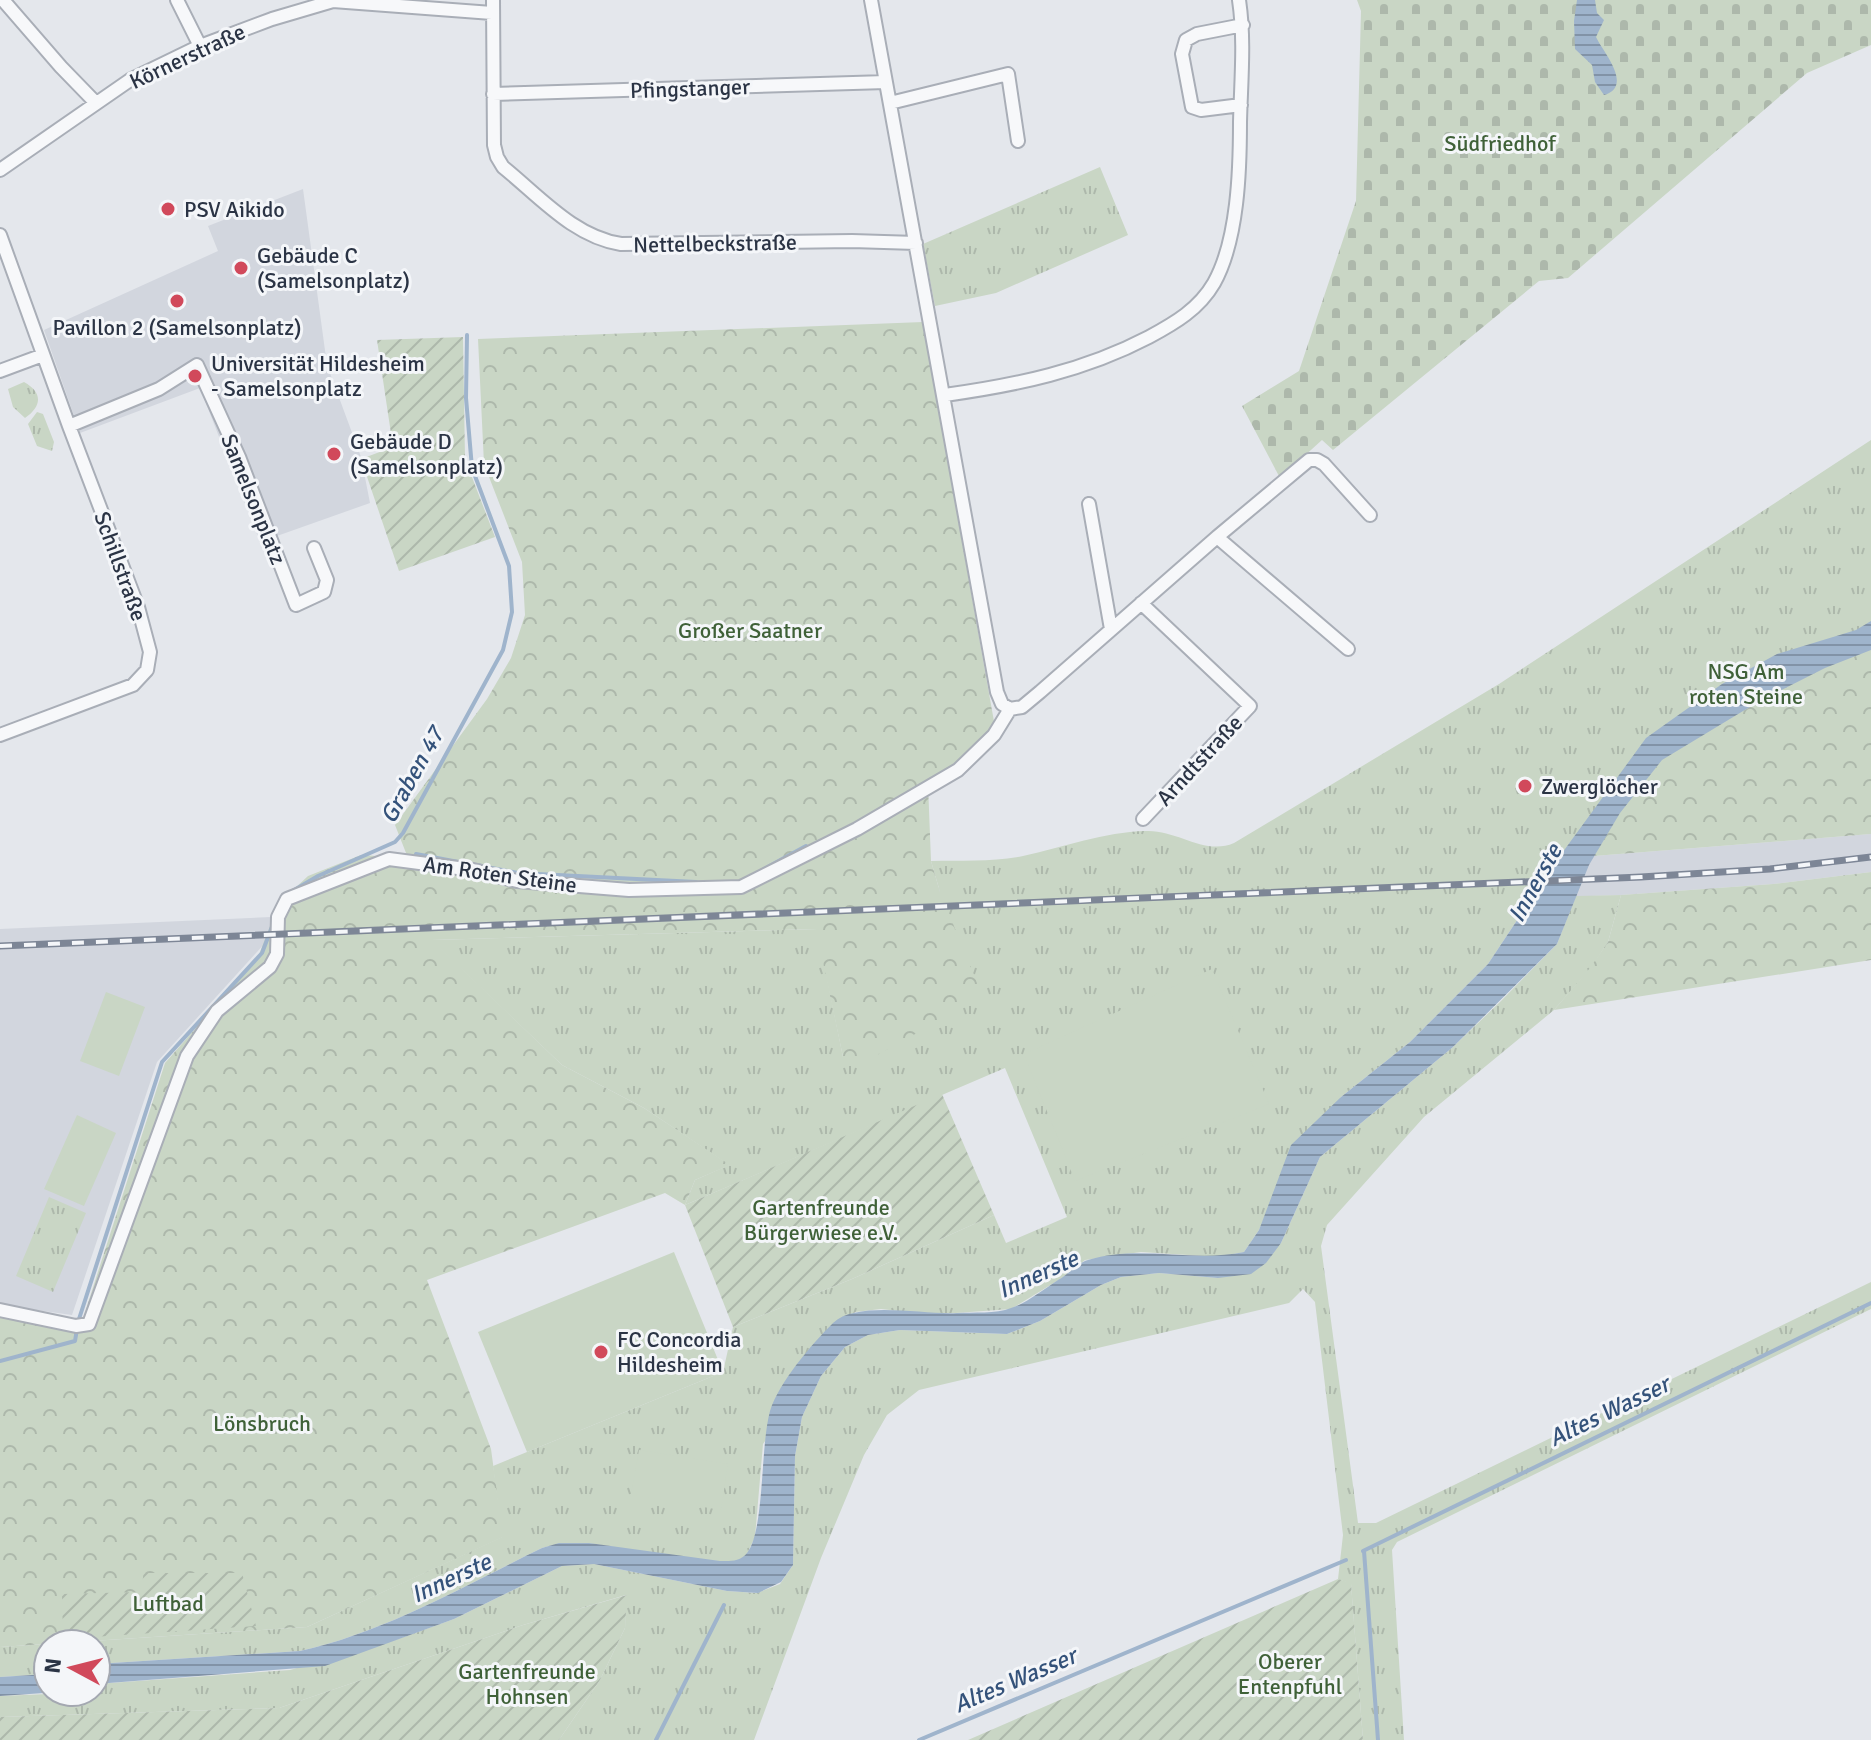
<svg xmlns="http://www.w3.org/2000/svg" width="1871" height="1740" font-family="Signika,sans-serif">
<style>
.built{fill:#d2d6de}
.grass{fill:url(#grass-tufts)}
.forest{fill:url(#forest-crowns)}
.cemetery{fill:url(#cemetery-stones)}
.garden{fill:url(#garden-furrows)}
.pitch{fill:#c9d6c5}
.water{fill:url(#water-rules)}
.lines{fill:none;stroke-linecap:round;stroke-linejoin:round}
.stream{stroke:#9fb4cc;stroke-width:4}
.street-casing{stroke:#a9aeb7;stroke-width:16}
.street{stroke:#f7f8fa;stroke-width:12}
.rail-casing{stroke:#7d8696;stroke-width:7}
.rail{stroke:#f4f6f9;stroke-width:4;stroke-dasharray:12;stroke-linecap:butt}
.poi-dot{fill:#d1495b;stroke:#f4f6f9;stroke-width:3}
.labels{text-anchor:middle;stroke-width:6;stroke-linejoin:round;paint-order:stroke}
.street-label{font-size:22px;fill:#2b3445;stroke:#f4f6f9}
.park-label{font-size:22px;fill:#3f6138;stroke:#f4f6f9}
.poi-label{font-size:22px;fill:#2b3445;stroke:#f4f6f9;text-anchor:start}
.water-label{font-size:24px;font-style:italic;fill:#34527a;stroke:#f4f6f9}
</style>
<defs>
<pattern id="grass-tufts" width="24" height="20" patternUnits="userSpaceOnUse" patternTransform="scale(2)"><rect width="24" height="20" fill="#c9d6c5"/><path d="M3 7l-1-3M5 7V3M7 7l1-3M15 17l-1-3M17 17v-4M19 17l1-3" fill="none" stroke="#adb8ab"/></pattern>
<pattern id="forest-crowns" width="20" height="18" patternUnits="userSpaceOnUse" patternTransform="scale(2)"><rect width="20" height="18" fill="#c9d6c5"/><path d="M2 6a3 3 0 1 1 6 0M12 15a3 3 0 1 1 6 0" fill="none" stroke="#adb8ab"/></pattern>
<pattern id="cemetery-stones" width="16" height="16" patternUnits="userSpaceOnUse" patternTransform="scale(2)"><rect width="16" height="16" fill="#c9d6c5"/><path d="M2 7V4a2 2 0 0 1 4 0v3zM10 15v-3a2 2 0 0 1 4 0v3z" fill="#adb8ab"/></pattern>
<pattern id="garden-furrows" width="10" height="10" patternUnits="userSpaceOnUse" patternTransform="scale(2)"><rect width="10" height="10" fill="#c9d6c5"/><path d="M-1 1l2-2M0 10L10 0M9 11l2-2" fill="none" stroke="#adb8ab"/></pattern>
<pattern id="water-rules" width="6" height="5" patternUnits="userSpaceOnUse" patternTransform="scale(2)"><rect width="6" height="5" fill="#9fb4cc"/><path d="M0 2.5h6" fill="none" stroke="#8293a7"/></pattern>
</defs>
<rect width="100%" height="100%" fill="#e4e7ec"/>
<path class="built" d="M303,189L327,365L361,457L370,503L260,542L200,388L80,433L44,330L218,251L208,226Z
M1871,834V872L1773,884L1621,895L266,942L157,1062L72,1315L0,1305V929L1442,865L1594,856Z"/>
<path class="grass" d="M1100,167L1128,235L996,293L935,306L923,244Z
M24,382C44,393 41,407 25,418L13,407L8,389Z
M37,412L43,414L54,442L52,451L37,446L28,424Z
M1871,440V798L1627,850L1563,851L1488,964L1410,1042L1341,1097L1271,1202L1259,1230L1244,1252L1219,1257L1141,1252L1085,1260L1062,1278L1011,1309L956,1313H916L881,1309L855,1312L763,1444L755,1537L746,1556L736,1561C709,1562 681,1558 654,1554C617,1549 580,1536 542,1548C464,1586 385,1632 300,1651L96,1664V1644H48V1674L0,1677V1647L307,1627L502,1537L493,1466L723,1372L733,1327L852,1279L994,1215L1006,1243L1067,1217L1005,1068L685,1205L695,1180L729,1165L644,1108L562,1065L431,940L817,929L843,1057L940,892L931,861C961,860 994,862 1023,856C1063,847 1105,832 1145,831C1177,829 1204,856 1234,843L1499,684Z
M1621,895L1608,942L1591,968L1554,1010L1424,1117L1327,1225L1321,1246L1358,1523H1376L1871,1282V1309L1397,1542L1392,1550L1404,1740H1363L1351,1584L1338,1579L1343,1535L1315,1302L1303,1289L1289,1303L919,1390L887,1415L864,1455L821,1558L754,1740H559L600,1680L625,1628L626,1595L523,1625L279,1708L0,1717V1696L96,1692V1684L290,1670L401,1638L454,1619L562,1566L594,1564L727,1591L757,1593L780,1584L793,1565L795,1456L802,1417L821,1376L845,1347L868,1335L900,1330L1007,1334L1040,1321L1101,1285L1121,1277L1159,1273L1218,1278L1281,1243L1320,1157L1453,1047L1501,1001L1557,944L1576,896Z
M49,1197L86,1213L53,1292L16,1276Z"/>
<path class="forest" d="M923,322L995,727L969,753L928,784L931,861L940,892L983,997L862,1063L843,1057L816,929L432,940L562,1065L644,1108L730,1165L695,1180L685,1205L665,1193L427,1280L491,1449L503,1537L307,1627L0,1647V1315L79,1331L165,1063L258,957L279,903L308,876L361,855L408,858L395,825L487,699L511,658L525,615L522,562L484,464L478,339Z
M1871,650V834L1594,856L1620,813L1662,760L1758,702L1825,668Z
M1871,872V960L1554,1010L1590,968L1608,942L1621,895L1773,884Z"/>
<path class="cemetery" d="M1357,0H1871V45L1807,73L1568,278L1539,281L1333,450L1322,440L1280,478L1242,406L1299,371L1356,201L1361,11Z"/>
<path class="garden" d="M463,337L465,459L495,537L399,571L361,459L393,447L377,340Z
M942,1094L994,1215L852,1279L733,1327L685,1205Z
M144,1573H242L256,1626L63,1639L62,1594L140,1592Z
M1338,1579L1351,1583L1363,1740H968Z
M627,1595L625,1628L600,1680L559,1740H0V1717L279,1708L523,1625Z"/>
<path class="pitch" d="M1212,969L1269,1104L1075,1181L1024,1054Z
M106,992L145,1007L119,1076L80,1061Z
M77,1115L116,1133L84,1206L44,1189Z
M674,1252L723,1372L527,1452L478,1332Z
M639,1450L728,1464L721,1510L631,1495Z"/>
<path class="water" d="M1577,0H1595L1597,13L1604,20L1596,37C1603,52 1634,86 1604,95L1595,82L1592,65L1575,49L1574,21Z
M1871,621V650L1825,668L1758,702L1662,760L1620,813L1589,865L1557,944L1453,1047L1320,1157L1281,1243L1266,1263L1251,1274L1218,1278L1159,1273L1121,1277L1101,1285L1040,1321L1007,1334L900,1330L868,1335L845,1347L821,1376L802,1417L795,1456L793,1565L781,1582L758,1593L727,1591L594,1564L562,1566L454,1619L325,1666L96,1684V1664L300,1651C385,1632 464,1586 542,1548L559,1543H589L720,1561C730,1561 740,1562 747,1553C765,1530 760,1447 770,1411C779,1382 812,1344 833,1323C857,1300 924,1315 957,1313C973,1312 996,1314 1011,1308C1027,1303 1044,1289 1058,1280C1068,1275 1077,1263 1088,1260C1139,1244 1192,1263 1244,1252L1259,1230L1291,1145L1341,1097L1410,1042L1488,964L1557,860L1646,738L1722,684L1777,654L1856,630Z
M48,1674V1692H59L0,1696V1677Z"/>
<g class="lines">
<path class="stream" d="M416,854L469,864
M477,865L518,873L696,882
M762,870L806,846
M289,893L318,876L395,842L403,833L503,650L512,612L509,566L472,468L466,398L467,335
M79,1319L162,1062L262,953L273,924
M0,1361L75,1341L77,1329
M1363,1551L1871,1303
M1364,1551L1378,1740
M656,1740L724,1605
M919,1740L1346,1560"/>
<g class="street-casing">
<path id="street" d="M3,0L61,67L95,102
M177,0L200,46
M493,0L494,145L497,157L503,167C539,196 574,237 621,244L852,241L916,243
M871,0L997,692L1002,704L1010,709
M493,94L886,82
M890,103L1008,74L1018,141
M1241,105L1201,110L1192,107L1182,54L1186,40L1197,34L1243,25
M0,170L130,80L200,46L272,19L333,1L492,13
M0,235L69,426L138,607L150,652L147,670L133,685L0,735
M0,371L43,355
M945,395C1017,385 1084,371 1149,337C1175,323 1199,309 1214,283C1238,240 1240,170 1240,122C1241,81 1245,40 1239,0
M69,426L159,389L197,365L239,457L296,605L324,592L327,580L314,548
M1089,504L1111,629
M1217,537L1348,649
M1141,603L1250,706L1143,819
M0,1310L76,1326L89,1324L187,1056L217,1011L270,967L277,954L278,917L287,899L389,859L473,870L517,881L629,890L741,887L857,829L958,770L994,735L1010,709L1022,707L1040,692L1217,537L1309,460H1317L1324,464L1370,515"/>
</g>
<use href="#street" class="street"/>
<g class="rail-casing">
<path id="rail" d="M0,946L1641,877L1770,869L1871,857"/>
</g>
<use href="#rail" class="rail"/>
</g>
<g class="poi-dot">
<circle cx="168" cy="209" r="8"/>
<circle cx="241" cy="268" r="8"/>
<circle cx="177" cy="301" r="8"/>
<circle cx="195" cy="376" r="8"/>
<circle cx="334" cy="454" r="8"/>
<circle cx="1525" cy="786" r="8"/>
<circle cx="601" cy="1352" r="8"/>
</g>
<g class="labels">
<g class="street-label">
<text transform="translate(187 56) rotate(-25)" y="8">Körnerstraße</text>
<text transform="translate(690 88) rotate(-2)" y="8">Pfingstanger</text>
<text transform="translate(715 243) rotate(-1)" y="8">Nettelbeckstraße</text>
<text transform="translate(254 499) rotate(68)" y="8">Samelsonplatz</text>
<text transform="translate(121 566) rotate(70)" y="8">Schillstraße</text>
<text transform="translate(1199 760) rotate(-47)" y="8">Arndtstraße</text>
<text transform="translate(500 874) rotate(8)" y="8">Am Roten Steine</text>
</g>
<g class="park-label">
<text x="1500" y="151">Südfriedhof</text>
<text x="750" y="638">Großer Saatner</text>
<text x="1746" y="679">NSG Am<tspan x="1746" dy="25">roten Steine</tspan></text>
<text x="821" y="1215">Gartenfreunde<tspan x="821" dy="25">Bürgerwiese e.V.</tspan></text>
<text x="262" y="1431">Lönsbruch</text>
<text x="168" y="1611">Luftbad</text>
<text x="1290" y="1669">Oberer<tspan x="1290" dy="25">Entenpfuhl</tspan></text>
<text x="527" y="1679">Gartenfreunde<tspan x="527" dy="25">Hohnsen</tspan></text>
</g>
<g class="poi-label">
<text x="184" y="217">PSV Aikido</text>
<text x="257" y="263">Gebäude C<tspan x="257" dy="25">(Samelsonplatz)</tspan></text>
<text x="177" y="335" text-anchor="middle">Pavillon 2 (Samelsonplatz)</text>
<text x="211" y="371">Universität Hildesheim<tspan x="211" dy="25">- Samelsonplatz</tspan></text>
<text x="350" y="449">Gebäude D<tspan x="350" dy="25">(Samelsonplatz)</tspan></text>
<text x="1541" y="794">Zwerglöcher</text>
<text x="617" y="1347">FC Concordia<tspan x="617" dy="25">Hildesheim</tspan></text>
</g>
<g class="water-label">
<text transform="translate(412 775) rotate(-61)" y="8">Graben 47</text>
<text transform="translate(1535 883) rotate(-61)" y="8">Innerste</text>
<text transform="translate(1038 1274) rotate(-24)" y="8">Innerste</text>
<text transform="translate(1609 1411) rotate(-26)" y="8">Altes Wasser</text>
<text transform="translate(451 1578) rotate(-25)" y="8">Innerste</text>
<text transform="translate(1015 1680) rotate(-23)" y="8">Altes Wasser</text>
</g>
</g>
<g transform="translate(72 1668) rotate(277)"><circle r="38" fill="#f4f6f9" stroke="#a4a8b1" stroke-width="2"/>
<path d="M0-6L14 30L0 20L-14 30Z" fill="#d1495b"/>
<text y="-12" font-size="22" font-weight="bold" text-anchor="middle" fill="#2b3445">N</text>
</g>
</svg>
